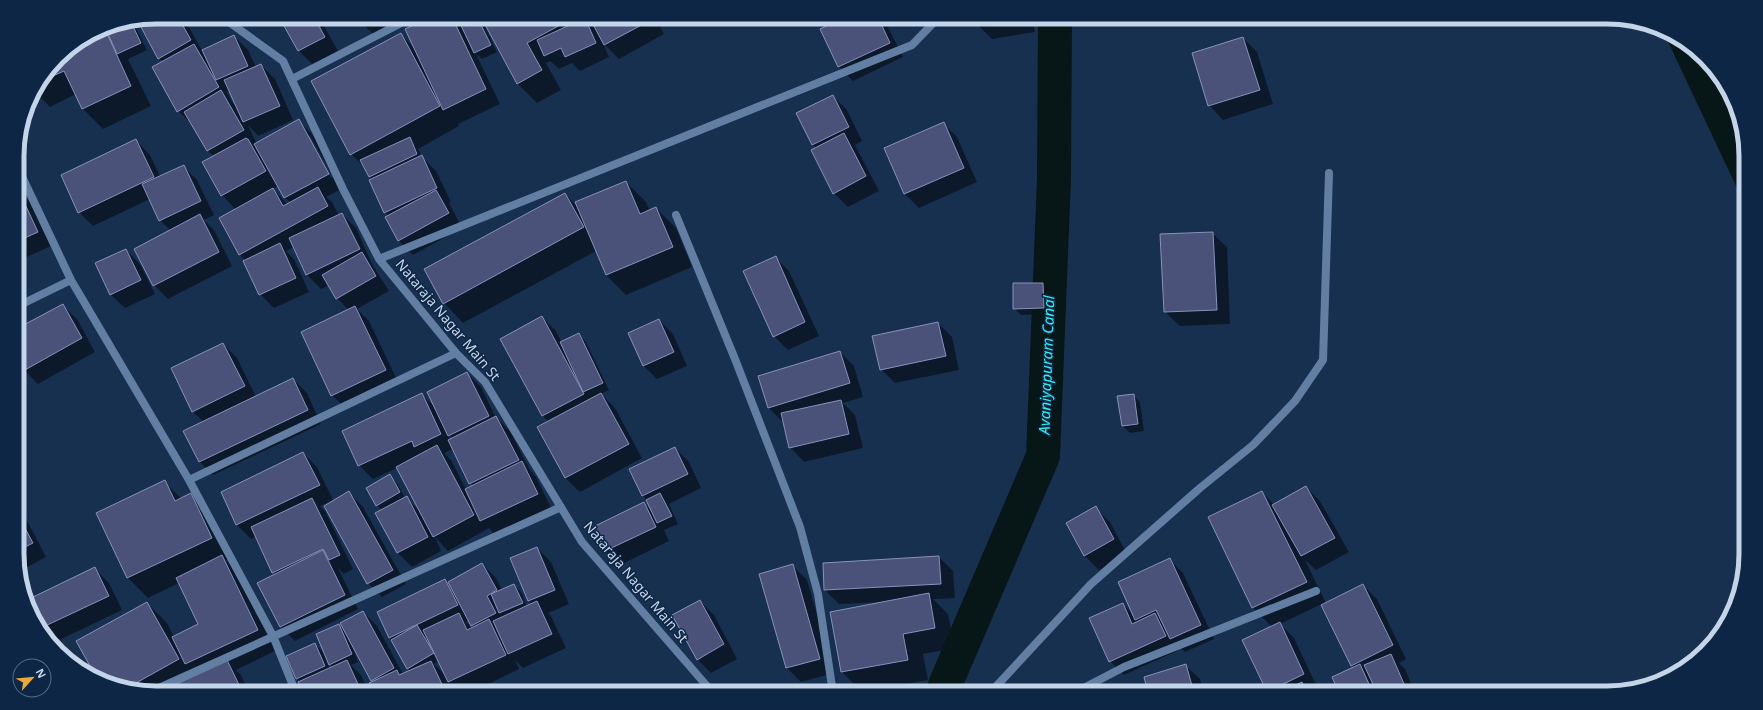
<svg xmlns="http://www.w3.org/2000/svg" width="1763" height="710" font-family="'Noto Sans',sans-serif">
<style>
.water{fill:#071717}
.shadow{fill:#0007;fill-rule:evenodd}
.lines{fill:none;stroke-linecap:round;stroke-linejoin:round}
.canal{stroke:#071717;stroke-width:34}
.building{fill:#4b5279;stroke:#8891bc}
.street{stroke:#637ea3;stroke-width:8}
.labels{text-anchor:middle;stroke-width:3;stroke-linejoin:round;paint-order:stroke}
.street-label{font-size:14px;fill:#c5d5e9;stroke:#0e2645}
.water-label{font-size:15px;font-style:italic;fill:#2bf1f2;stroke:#0e2645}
.rim{fill:none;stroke:#c5d5e9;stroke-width:5}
</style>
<rect width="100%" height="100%" fill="#183050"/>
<path class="water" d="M1662,29L1684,41L1717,71L1745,138V205Z"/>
<path class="shadow" d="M162,17H180L188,25L202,51L234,36L248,50L256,67L261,65L275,79L293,120L258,136L248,125L257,144L299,121L313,135L343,188L326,197L332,202L339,216L342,214L356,228L372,264L389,291L357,309L369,321L399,384L346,409L332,395L349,310L337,298L329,285L321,289L307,275L294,247L286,251L294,259L309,292L274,308L260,294L245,260L240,255L220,218L236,210L222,195L214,156L208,151L193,125L178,111L163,62L159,58L142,28ZM226,90L231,94L237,107L232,102ZM307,136H310L333,177L331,178ZM278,186L285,198L291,203L288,205L273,189Z
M280,17H319L338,51L313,65L299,51Z
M358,17H412L376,37L362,23Z
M433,17H455L460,22L458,17H585L598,32L590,17H655L664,34L619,59L603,43L609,57L580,71L572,63L559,69L550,61L546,63L561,90L537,103L517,83L484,22L483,23L497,52L482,59L476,54L500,104L458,124L459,126L418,149L422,157L436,171L451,202L449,203L462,228L413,255L399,241L387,217L389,216L385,212L372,180L365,168L351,154L401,34L414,48Z
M668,17H689L674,24Z
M847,17H883L903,57L853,81L839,67L821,29Z
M972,17H1032L1035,32L992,39L972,19Z
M133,22L147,50L128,59L151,106L103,129L83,109L76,94L50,107L34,91L64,52L103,28Z
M1243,38L1257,52L1273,104L1223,120L1209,105Z
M833,96L847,110L862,141L855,145L879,191L848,207L834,193L816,148L812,144Z
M943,123L957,137L977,182L919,208L905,194L885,148Z
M136,140L150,155L160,176L183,166L197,180L214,215L204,220L214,230L232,266L168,299L154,285L171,231L160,220L150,199L93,226L79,212Z
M626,182L646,202L650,211L656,208L676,228L692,267L626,295L606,275L596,251L463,323L444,303L565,194L578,207Z
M18,190L32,204L51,246L18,261Z
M1212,233L1227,247L1230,324L1180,326L1165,312L1161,235Z
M126,250L140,264L155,294L125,308L110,294Z
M775,257L789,271L819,336L788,350L774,336Z
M1043,284L1050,291L1051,314L1021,315L1014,308Z
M62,305L77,319L95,352L38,384L24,370Z
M542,317L556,331L562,343L579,335L586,342L609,390L601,394L615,408L642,458L580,492L565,478L538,428L549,422L543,416L502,339Z
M659,320L673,334L687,366L657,379L643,365Z
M938,323L952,337L959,370L895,383L881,369Z
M223,344L237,358L256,397L293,379L307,393L321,424L213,475L199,461L204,422L193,412Z
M840,352L854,366L863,397L843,403L855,415L863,448L804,462L790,447L784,421H782L768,407Z
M467,373L481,387L495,416L510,431L530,470L536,477L551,508L495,535L489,528L448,551L435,537L441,551L412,567L398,553L377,513L382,510L377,505L390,476L397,483L405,498L419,510L397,468L373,479L359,465L422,395L436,408ZM448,433L453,439L450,440ZM453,449L473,486L466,489L451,460L444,453Z
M1133,395L1140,402L1144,431L1130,433L1123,426Z
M675,448L689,462L701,488L669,504L678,524L664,530L669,541L620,565L606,551L595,527L644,503L654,513L648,501L643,496L631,470Z
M303,453L317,467L333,500L320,506L326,513L353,569L344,574L338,568L358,609L295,641L281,627L276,575L256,537L251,539L237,525L222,492Z
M164,482L182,499L191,495L211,515L231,558L226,560L242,576L277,650L236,670L241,675L249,693H156L111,686L147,603L167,623L174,637L199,625L179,583L148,598L128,578L97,514Z
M1306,487L1320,501L1349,552L1316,570L1305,560L1326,603L1363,585L1377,599L1406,659L1399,663L1405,669L1415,693H1340L1354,668L1322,604L1280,624L1294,638L1318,689L1311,693L1267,692L1272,627L1253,608L1210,518L1262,492L1274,505Z
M349,493L363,507L406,584L382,597L368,583Z
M1095,508L1110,522L1127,554L1099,570L1085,556L1068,523Z
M19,510L23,513L46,557L20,571Z
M537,548L551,562L569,604L548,613L551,616L566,648L523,668L515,660L519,669L470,693H375L374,682L354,647L353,648L358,662L351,665L361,675L369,693H305L300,682L297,678L315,644L325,654L339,625L345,631L363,612L377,626L403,674L410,671L390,637L445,580L448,583L482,564L496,578L502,590L514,585L521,592L527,606L532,604L529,601ZM469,620L475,629L474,630L466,622ZM326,661L333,667L330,669ZM439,661L446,676L434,664Z
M939,557L953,571L955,598L933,599L948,614L955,648L923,654L928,680L862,692L842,672L881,602L839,604L825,590L824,564Z
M1169,559L1183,573L1214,639L1185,652L1177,645L1179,650L1124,675L1110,661L1123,604L1134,615Z
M793,566L807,580L834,673L801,682L787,668L760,575Z
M95,569L109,583L122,610L51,644L29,600Z
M700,601L714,615L737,659L711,673L697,659Z
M1185,665L1200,679L1204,693H1149Z
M280,690L284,693H273Z"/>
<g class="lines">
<path class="canal" d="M944,693L945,685L1043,456L1054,178L1055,17"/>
</g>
<path class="building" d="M160,17H178L191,40L158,59L141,27Z
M279,17H314L325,37L298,51Z
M357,17H373L361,23Z
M431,17H452L486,89L443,110L405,29Z
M457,17H477L491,45L474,53Z
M481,17H575L527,43L542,70L517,84Z
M589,17H649L651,20L604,45Z
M845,17H878L890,43L838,67L820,29Z
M585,18L596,43L565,57L561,48L544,56L537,40Z
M131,22L141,43L117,54L105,27Z
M104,27L131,86L82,109L64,71L42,81L64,52Z
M401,33L440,106L350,155L311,81Z
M234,35L248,66L216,80L202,50Z
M1243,37L1260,90L1208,106L1192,53Z
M194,44L219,87L177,112L152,67Z
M261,64L280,106L243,122L224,80Z
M221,90L244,130L207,151L184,112Z
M833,95L849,127L812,145L796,113Z
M299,119L329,174L284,198L254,144Z
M944,122L964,168L904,194L884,148Z
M844,133L866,176L833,194L811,150Z
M410,137L417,154L369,177L360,160Z
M246,138L247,139H248L266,171L221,196L202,162Z
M136,139L154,177L78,213L61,175Z
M422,155L437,188L384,213L369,180Z
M184,165L201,201L159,221L142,184Z
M626,181L640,214L656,207L673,247L606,275L575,202Z
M318,187L328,206L239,255L219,218L273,188L283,206Z
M18,189L38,232L18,241Z
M436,190L449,213L398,241L385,217Z
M565,193L584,227L443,304L424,269Z
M342,213L360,249L306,275L289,238Z
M200,214L219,252L153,286L134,249Z
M1213,232L1217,310L1164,312L1160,234Z
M280,243L296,278L259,295L243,261Z
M126,249L141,280L110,295L95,263Z
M362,252L376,276L336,299L322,275Z
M776,256L805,322L773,337L743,271Z
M1013,283H1043L1044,308L1013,309Z
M63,304L82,338L23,371L18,363V328Z
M355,306L386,370L331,396L301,332Z
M542,316L584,394L542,416L500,339Z
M659,319L674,352L643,366L628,333Z
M938,322L946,356L880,370L872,336Z
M579,333L603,383L583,392L560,342Z
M223,343L245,386L192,412L171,368Z
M840,351L850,383L768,408L758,376Z
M467,372L489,416L448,436L427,392Z
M293,378L308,410L199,462L183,431Z
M422,393L441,434L414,447L412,441L358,466L342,431Z
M601,393L629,444L565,478L537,427Z
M1134,394L1138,424L1122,426L1117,396Z
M841,400L849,434L789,448L781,413Z
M496,416L519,460L469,484L448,440Z
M437,445L474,515L433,537L396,467Z
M675,447L688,474L642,496L629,469Z
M303,452L320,485L236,525L221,492Z
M522,461L538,494L480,521L465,489Z
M390,474L400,492L376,506L366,488Z
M165,480L175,501L191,493L212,538L127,578L96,513Z
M1306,486L1335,538L1301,556L1272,505Z
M349,491L393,570L367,584L324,506Z
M1262,491L1307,582L1252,608L1208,517Z
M660,493L672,516L657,523L646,500Z
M407,496L428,537L397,553L375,513Z
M312,498L340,555L329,560L323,549L272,573L251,527Z
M644,502L656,527L605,551L593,527Z
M1096,506L1114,539L1084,556L1066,523Z
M19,517L33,543L19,550Z
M537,547L555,590L528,601L510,558Z
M323,550L345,595L280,627L257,583Z
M222,555L258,630L185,664L172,637L198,624L176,578Z
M939,556L941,584L824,590L823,563Z
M1170,558L1201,625L1170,639L1156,610L1135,620L1118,582Z
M482,563L497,590L487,596L496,613L471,626L448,582Z
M793,564L820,659L786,668L759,574Z
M95,567L109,596L43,627L29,599Z
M445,579L458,605L389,638L377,612Z
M514,584L523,603L499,613L491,594Z
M1363,584L1393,645L1351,666L1321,605Z
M929,593L935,628L903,634L908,660L841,672L830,612Z
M700,600L724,644L697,660L672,615Z
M537,601L552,634L508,654L493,621Z
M147,602L179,659L127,688L111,686L95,675L76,641Z
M1123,603L1132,624L1155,613L1166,636L1109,662L1089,618Z
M363,611L394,668L371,681L340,623Z
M459,613L467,630L489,619L506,655L448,682L423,630Z
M1280,622L1304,674L1267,692L1242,640Z
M339,624L352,654L329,665L316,634Z
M417,625L434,653L407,669L391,640Z
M315,643L325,666L296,679L286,656Z
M1391,654L1408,693H1377L1364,665Z
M227,660L243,693H158Z
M347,660L362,693H304L298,682Z
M431,661L446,693H374L369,683L397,670L399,675Z
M1186,664L1194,693H1148L1144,677Z
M1360,664L1373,693H1339L1332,677Z
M1302,682L1306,693H1278Z
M464,686L467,693H449L448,691Z"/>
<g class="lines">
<path class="street" d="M222,17L283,61L343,189L379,259L456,353L485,382L582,542L713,693
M292,79L413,17
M17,166L71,280L189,480
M676,215L735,359L800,527L818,594L833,693
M379,259L912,45L939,17
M18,306L71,280
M150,692L561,507
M296,693L273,636L189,480L456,353
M990,693L1091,584L1200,488L1253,445L1295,401L1323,360L1329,173
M1074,693L1124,667L1316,591"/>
</g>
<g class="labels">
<g class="street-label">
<text transform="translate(448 320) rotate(50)" y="5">Nataraja Nagar Main St</text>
<text transform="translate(636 582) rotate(50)" y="5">Nataraja Nagar Main St</text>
</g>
<g class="water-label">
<text transform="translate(1047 365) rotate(-88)" y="5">Avaniyapuram Canal</text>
</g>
</g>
<path d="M0 0H1763V710H0ZM156 24H1607A132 132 0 0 1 1739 156V554A132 132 0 0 1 1607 686H156A132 132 0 0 1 24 554V156A132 132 0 0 1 156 24Z" fill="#0e2645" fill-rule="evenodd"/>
<path class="rim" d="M156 24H1607A132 132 0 0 1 1739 156V554A132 132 0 0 1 1607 686H156A132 132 0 0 1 24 554V156A132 132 0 0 1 156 24Z"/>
<g transform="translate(32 678) rotate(63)"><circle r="19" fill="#0e2645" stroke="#576c87"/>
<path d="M0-3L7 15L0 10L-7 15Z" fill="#eca93a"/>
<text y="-6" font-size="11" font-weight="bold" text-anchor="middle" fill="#c5d5e9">N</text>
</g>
</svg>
